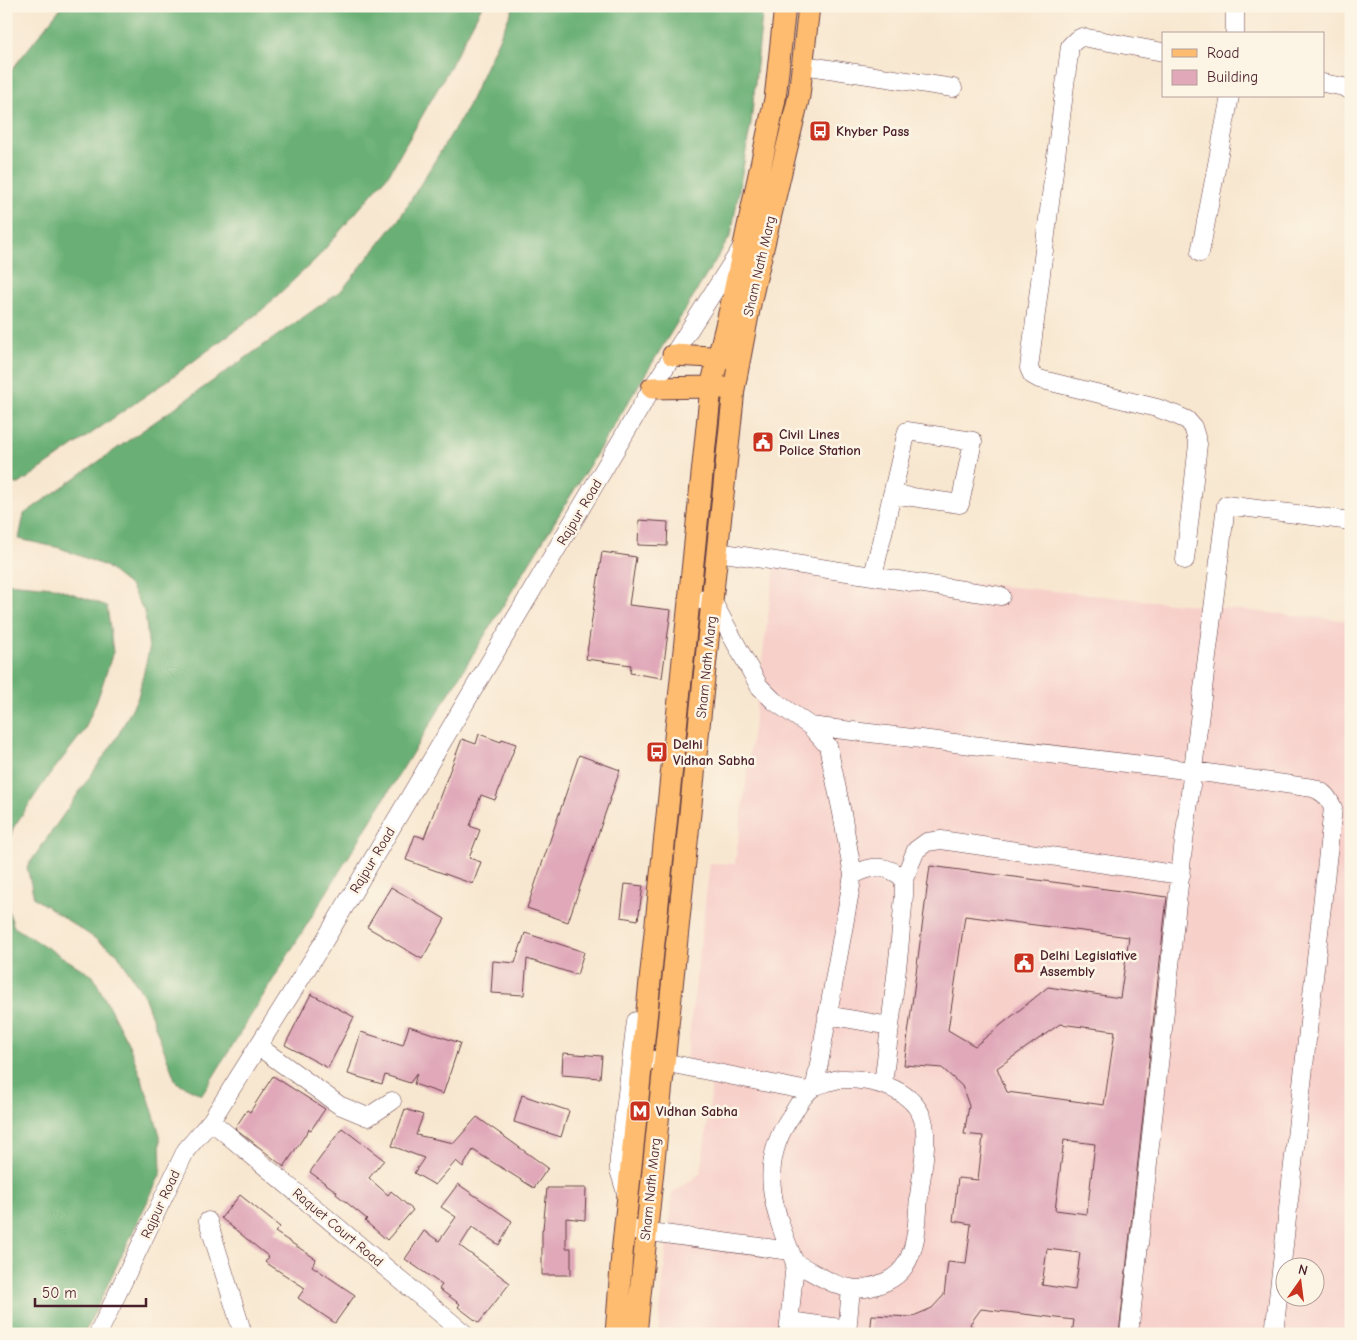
<svg xmlns="http://www.w3.org/2000/svg" width="1357" height="1340" font-family="'Comic Neue',sans-serif">
<style>
.built{fill:#f7d0ca;fill-rule:evenodd}
.forest{fill:#6ab076;stroke:#5a6850}
.building{fill:#e0a8b9;fill-rule:evenodd}
.lines{fill:none;stroke-linecap:round;stroke-linejoin:round}
.minor-casing{stroke:#643d44;stroke-width:19}
.major-casing{stroke:#643d44;stroke-width:23}
.minor{stroke:#fff;stroke-width:18}
.major{stroke:#fdbc70;stroke-width:21}
.labels{text-anchor:middle;stroke-width:5;stroke-linejoin:round;paint-order:stroke}
.poi-label{font-size:14px;font-weight:bold;fill:#4a1f2b;stroke:#fcf5e5;text-anchor:start}
.street-label{font-size:14px;fill:#4a1f2b;stroke:#fcf5e5}
</style>
<rect width="100%" height="100%" fill="#fcf5e5"/>
<filter id="ink" filterUnits="userSpaceOnUse"><feTurbulence type="fractalNoise" baseFrequency=".02" numOctaves="2"/><feDisplacementMap in="SourceGraphic" scale="10" xChannelSelector="R" yChannelSelector="G"/><feConvolveMatrix kernelMatrix="1 2 1 2 8 2 1 2 1" color-interpolation-filters="sRGB"/></filter>
<filter id="wash" filterUnits="userSpaceOnUse"><feTurbulence type="fractalNoise" baseFrequency=".0096" numOctaves="4" result="noise"/><feDisplacementMap in="SourceGraphic" scale="20" xChannelSelector="R" yChannelSelector="G"/><feGaussianBlur stdDeviation="1.12" result="paint"/><feColorMatrix in="noise" values="0 0 0 0 0 0 0 0 0 0 0 0 0 0 0 0 0 1.4 0 .05"/><feComposite in="paint" operator="in"/></filter>
<g filter="url(#wash)">
<rect width="100%" height="100%" fill="#f8e7d0"/>
<path class="built" d="M775,563L1351,621V1334H658L672,1194L701,1173L714,1068L686,1062L710,863L735,864ZM1284,1268H1314V1298H1284Z"/>
<path class="forest" d="M62,6H482L450,67L389,174L317,258L262,310L171,378L19,484L6,483V77Z
M514,6H763L751,123L731,235L202,1095L176,1082L144,996L117,953L34,898L27,867L116,739L138,697L149,650L145,613L130,586L105,566L60,548L19,539L24,514L342,290L399,219L466,110Z
M6,583L54,587L107,606L113,652L99,695L84,731L45,781L13,828L6,853Z
M6,904L14,927L93,976L129,1045L149,1099L160,1135L161,1173L84,1334H6Z"/>
<g id="blocks">
<path class="building" d="M639,520L668,522L667,546L638,545Z
M602,552L636,557L629,605L671,610L662,678L630,673L631,665L586,659Z
M479,734L501,742L502,739L516,744L495,800L481,795L470,826L480,830L469,858L481,862L473,884L406,860L415,835L424,838L462,739L476,744Z
M579,755L620,770L568,922L527,908Z
M930,866L1167,897L1119,1334H1072L1074,1320L981,1309L970,1324L975,1334H870L872,1315L911,1317L932,1308L944,1295L948,1262L966,1264L971,1224L953,1221L958,1178L978,1180L983,1136L964,1134L969,1106L962,1086L942,1068L904,1065ZM965,916L1129,937L1120,998L1048,987L975,1046L948,1030ZM1060,1024L1115,1031L1104,1105L1007,1092L997,1068ZM1064,1140L1095,1144L1087,1214L1055,1210ZM1047,1249L1080,1253L1075,1290L1042,1285Z
M625,884L643,886L638,920L621,917Z
M391,887L445,919L422,959L367,927Z
M525,933L584,952L577,975L527,959L524,995L491,993L493,961L515,963Z
M311,994L354,1017L328,1068L285,1045Z
M409,1026L460,1043L443,1094L414,1084L417,1073L410,1083L385,1075L382,1084L348,1074L361,1032L403,1045Z
M563,1053L602,1056L600,1078L562,1075Z
M273,1076L325,1109L311,1130L309,1129L284,1167L235,1128L247,1110L250,1112Z
M522,1095L569,1111L561,1137L514,1122Z
M405,1109L423,1115L416,1135L454,1143L477,1117L548,1168L534,1188L473,1150L463,1167L456,1161L435,1185L414,1173L424,1158L392,1146Z
M342,1128L384,1160L369,1178L388,1195L391,1191L413,1210L387,1240L365,1221L367,1219L336,1194L337,1192L310,1172Z
M458,1184L512,1221L499,1245L472,1227L460,1246L510,1283L479,1323L458,1307L460,1304L439,1289L442,1285L405,1259L424,1231L439,1241L456,1217L441,1207Z
M547,1188H586L585,1220L566,1218V1248H571V1275H542V1229H543Z
M240,1195L280,1227L275,1232L316,1259L312,1266L355,1295L335,1323L298,1298L305,1288L265,1262L269,1257L221,1218Z"/>
</g>
</g>
<g filter="url(#ink)">
<use href="#blocks" fill-opacity="0" stroke="#643d44" stroke-width="1"/>
<g class="lines">
<g class="minor-casing">
<path id="minor" d="M1235,6V34
M1163,52L1082,37L1076,40L1070,46L1029,368L1032,375L1039,379L1157,408L1176,415L1187,420L1193,427L1198,444L1185,560
M803,65L953,88
M1323,83L1344,87L1351,91
M1200,253L1230,96
M718,552L1001,596
M873,576L907,431L973,441L960,504L892,494
M689,598L713,602L759,686L774,701L810,726L828,746L842,813L853,875L815,1086C805,1093 799,1103 793,1113C756,1164 773,1210 795,1263C816,1273 841,1293 865,1288C879,1286 896,1279 904,1267C918,1247 917,1219 919,1196C921,1177 930,1135 922,1117C910,1087 869,1078 840,1079C832,1080 823,1084 815,1086
M810,726L1194,771L1313,788C1324,792 1328,797 1333,808L1274,1334
M853,875C873,865 887,864 904,879
M827,1015L890,1026
M258,1046L339,1105L368,1117L392,1101
M653,1060L808,1091
M883,1085L899,951L904,895V879L916,850L927,842L941,840L1181,875
M211,1121L465,1334
M626,1193L619,1170V1158L636,1021
M208,1221L243,1334
M635,1230L790,1251
M790,1321L847,1329
M98,1334L186,1150L211,1121L323,943L652,388L741,249
M788,1334L795,1263
M847,1334L851,1288
M1129,1334L1183,849L1226,505L1351,521"/>
</g>
<g class="major-casing">
<path id="major" d="M673,355L731,358
M652,388L711,387L724,388
M616,1334L622,1254L711,387L733,297L775,99L785,6
M636,1334L734,389L751,299L799,96L809,6"/>
</g>
<use href="#minor" class="minor"/>
<use href="#major" class="major"/>
</g>
</g>
<defs>
<g id="bus-square" transform="scale(1.125)"><rect x="-9" y="-9" width="18" height="18" rx="4" fill="#c8321e" stroke="#fcf5e5"/><path d="M-5-6H5V4H4V6H2V4H-2V6H-4V4H-5ZM-3.5-4V0h7V-4ZM-3.5 1.2v1.5H-2V1.2ZM2 1.2v1.5H3.5V1.2Z" fill="#fff"/></g>
<g id="civic-square" transform="scale(1.125)"><rect x="-9" y="-9" width="18" height="18" rx="4" fill="#c8321e" stroke="#fcf5e5"/><path d="M-.6-6.5H3V-4.5H.6V-3L4-1V1h2V6H-6V1h2V-1L-.6-3ZM-1.2 2.5V6h2.4V2.5Z" fill="#fff"/></g>
<g id="metro-square" transform="scale(1.125)"><rect x="-9" y="-9" width="18" height="18" rx="4" fill="#c8321e" stroke="#fcf5e5"/><path d="M-5.5 5V-5H-3L0 0L3-5H5.5V5H3V-.5L0 4L-3-.5V5Z" fill="#fff"/></g>
</defs>
<g fill-rule="evenodd">
<use href="#bus-square" x="820" y="131"/>
<use href="#civic-square" x="763" y="442"/>
<use href="#bus-square" x="657" y="752"/>
<use href="#civic-square" x="1024" y="963"/>
<use href="#metro-square" x="640" y="1111"/>
</g>
<g class="labels">
<g class="poi-label">
<text x="836" y="136">Khyber Pass</text>
<text x="779" y="439">Civil Lines<tspan x="779" dy="16">Police Station</tspan></text>
<text x="673" y="749">Delhi<tspan x="673" dy="16">Vidhan Sabha</tspan></text>
<text x="1040" y="960">Delhi Legislative<tspan x="1040" dy="16">Assembly</tspan></text>
<text x="656" y="1116">Vidhan Sabha</text>
</g>
<g class="street-label">
<text transform="translate(759 266) rotate(-77)" y="5">Sham Nath Marg</text>
<text transform="translate(579 512) rotate(-59)" y="5">Rajpur Road</text>
<text transform="translate(706 667) rotate(-84)" y="5">Sham Nath Marg</text>
<text transform="translate(372 860) rotate(-59)" y="5">Rajpur Road</text>
<text transform="translate(650 1189) rotate(-84)" y="5">Sham Nath Marg</text>
<text transform="translate(160 1204) rotate(-65)" y="5">Rajpur Road</text>
<text transform="translate(338 1227) rotate(40)" y="5">Raquet Court Road</text>
</g>
</g>
<rect width="1357" height="1340" fill="none" stroke="#fcf5e5" stroke-width="25"/>
<rect x="1162" y="32" width="162" height="65" fill="#fcf5e5" stroke="#b59f9b"/>
<rect x="1172" y="49" width="25" height="8" fill="#fdbc70" stroke="#b59f9b"/>
<text x="1207" y="58" font-size="15" fill="#4a1f2b">Road</text>
<rect x="1172" y="70" width="25" height="15" fill="#e0a8b9" stroke="#b59f9b"/>
<text x="1207" y="82" font-size="15" fill="#4a1f2b">Building</text>
<g transform="translate(1300 1282) rotate(14)"><circle r="24" fill="#fcf5e5" stroke="#b59f9b"/>
<path d="M0-4L9 19L0 12L-9 19Z" fill="#c8321e"/>
<text y="-8" font-size="14" font-weight="bold" text-anchor="middle" fill="#4a1f2b">N</text>
</g>
<path d="M35 1298v8h111v-8" fill="none" stroke="#4a1f2b" stroke-width="2.5"/>
<text x="42" y="1298" font-size="15" fill="#4a1f2b" stroke="#fcf5e5" stroke-width="4" paint-order="stroke">50 m</text>
</svg>
